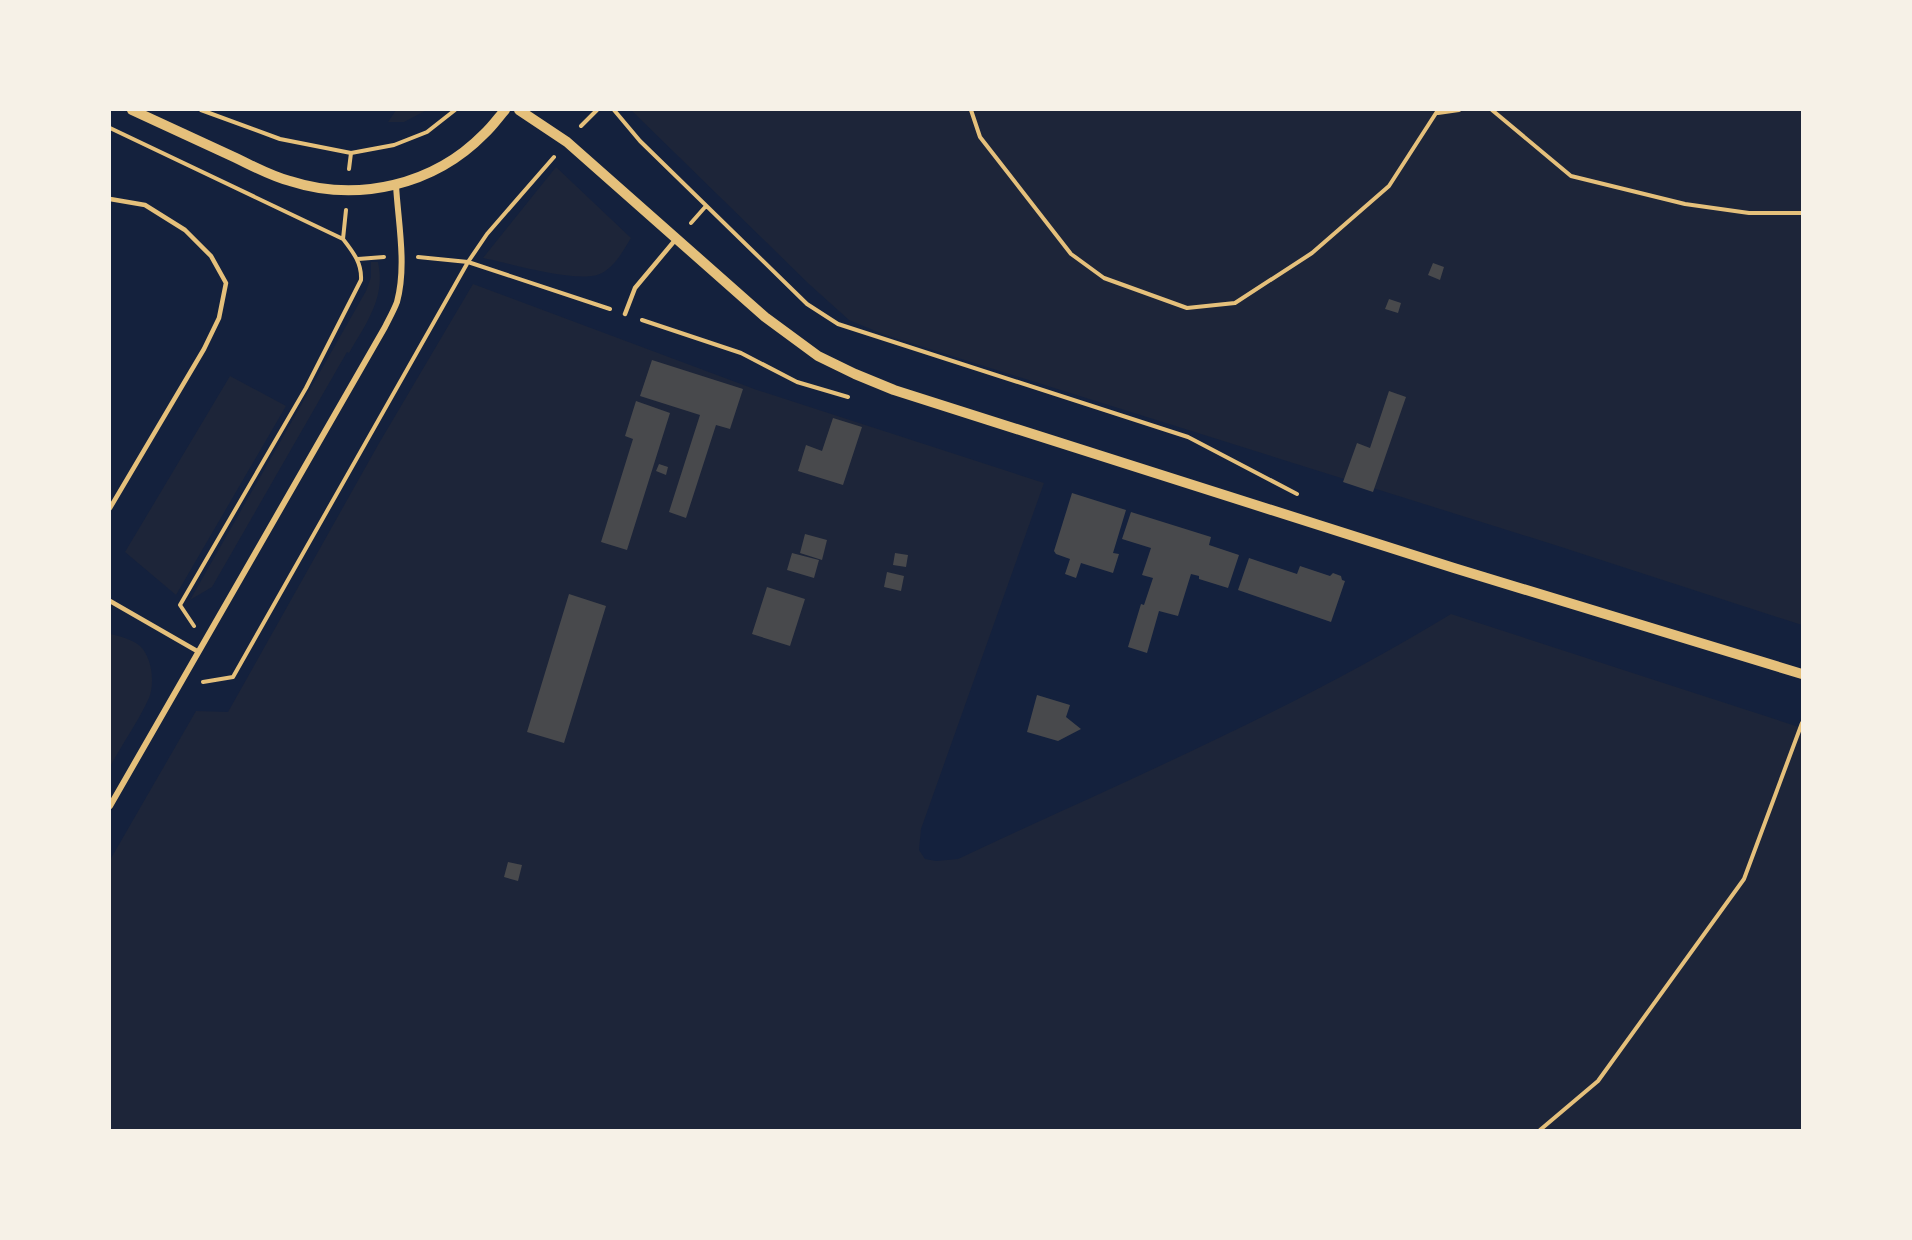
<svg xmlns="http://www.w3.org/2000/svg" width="1912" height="1240" font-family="Montserrat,sans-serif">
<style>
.green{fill:#1d2539}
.building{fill:#48494c}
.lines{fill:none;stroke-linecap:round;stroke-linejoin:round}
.path{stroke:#e5c07b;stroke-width:4}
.service{stroke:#e5c07b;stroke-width:4.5}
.minor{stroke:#e5c07b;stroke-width:6}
.tertiary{stroke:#e5c07b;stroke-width:10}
</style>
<rect width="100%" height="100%" fill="#14213d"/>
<path class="green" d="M396,110H427L404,122H388Z
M631,110H1802V625L1558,546L885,335L849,320L809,284Z
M556,167L631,238C623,251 616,265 602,273C581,285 509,263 483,258Z
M371,262H378C386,298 366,323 349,353L347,352L212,587L190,600L366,291L371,277Z
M473,284L757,390L1044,483L921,829L919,850L925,859L936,861L958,859C1124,781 1294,710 1451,614L1802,728V1130H110V860L196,711L228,712L378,445Z
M230,376L286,406L176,595L125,552Z
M110,634C119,636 132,639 140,646C152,657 155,683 149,698C138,722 122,744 110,767Z"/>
<path class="building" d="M1433,263L1444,267L1440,280L1428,275Z
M1389,299L1401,303L1398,313L1385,309Z
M652,360L743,389L730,429L716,425L686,518L669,512L700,415L640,396Z
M1389,391L1406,397L1373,492L1343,482L1357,443L1370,448Z
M636,401L670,413L627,550L601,542L633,439L625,436Z
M833,418L862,427L843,485L798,471L806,445L822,451Z
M659,464L668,467L666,475L656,471Z
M1072,493L1126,510L1113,553L1119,554L1113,573L1081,563L1076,578L1065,574L1070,559L1056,554L1054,551Z
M1131,512L1211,537L1209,545L1239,555L1228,588L1199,579V576L1191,574L1178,616L1159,611L1147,653L1128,647L1141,604L1144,605L1153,578L1142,575L1151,548L1122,539Z
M805,534L827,540L822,560L800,553Z
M792,553L819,560L814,578L787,570Z
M895,553L908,555L906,567L893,565Z
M1249,558L1297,574L1300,566L1330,576L1333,573L1341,576L1342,580L1345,581L1331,622L1238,590Z
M887,572L904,576L901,591L884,587Z
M767,587L805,599L790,646L752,634Z
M569,594L606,606L564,743L527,732Z
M1037,695L1070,705L1066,717L1081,729L1058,741L1027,732Z
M508,862L522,865L518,881L504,877Z"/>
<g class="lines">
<path class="path" d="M201,110L280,139L351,153
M614,110L640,141L807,304L838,324L1188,437L1297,494
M971,110L980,137L1071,254L1104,278L1187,308L1235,303L1312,253L1389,186L1438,110
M1492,110L1571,176L1685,204L1749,213H1802
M1438,113L1459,110
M581,126L597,110
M110,128L343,239
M349,169L351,153L394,145L427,132L455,110
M691,223L706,206
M343,239L346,210
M418,257L468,262L610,309
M358,259L384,257
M642,320L741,353L797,382L848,397
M194,626L180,605L306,388L361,280C362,263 353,252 343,239
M203,682L233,677L468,262L487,234L554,157
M1540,1130L1598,1081L1744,879L1802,723"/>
<path class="service" d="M110,199L145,205L185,230L211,256L226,283L219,318L204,349L110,508
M625,314L635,288L676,239
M110,601L197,651"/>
<path class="minor" d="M110,806L385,327C389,319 394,310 397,302C407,265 398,222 396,185"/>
<path class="tertiary" d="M132,110C167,126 201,142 236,158C253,166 271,176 290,181C358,203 434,185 484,134C492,127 498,118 505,110
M519,110L567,142L765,317L818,356L855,374L894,390L1454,568L1802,674"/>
</g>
<rect width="1912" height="1240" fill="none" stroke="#f6f1e7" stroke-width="222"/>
</svg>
